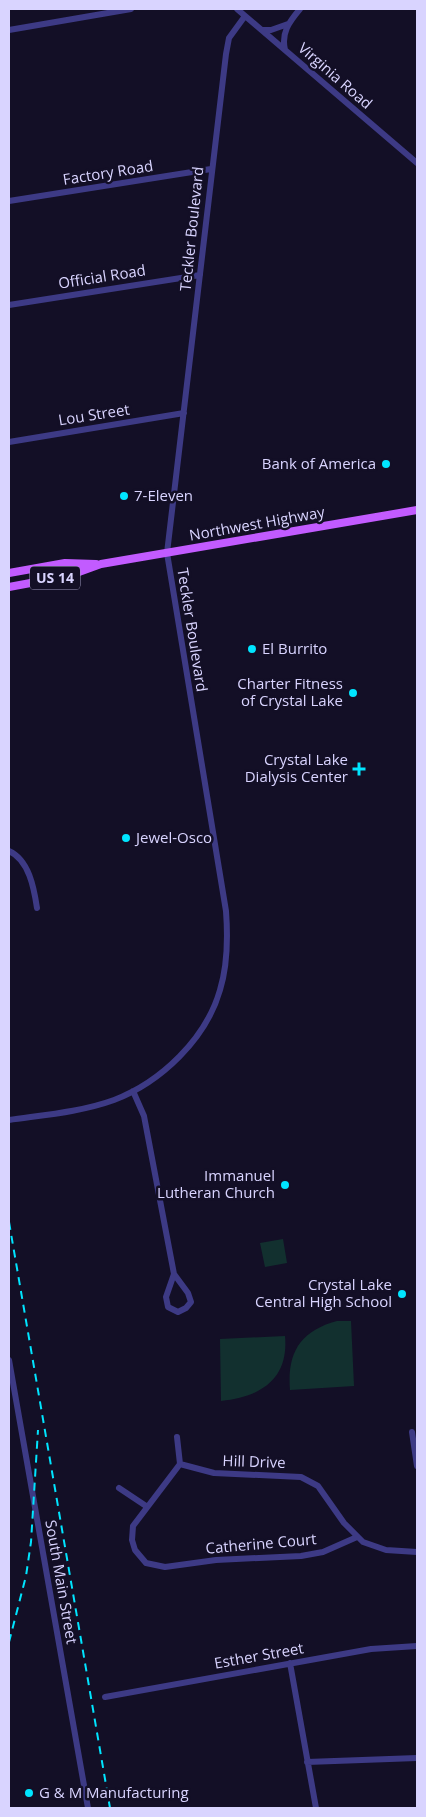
<svg xmlns="http://www.w3.org/2000/svg" width="426" height="1817" font-family="'Open Sans',sans-serif">
<style>
.green{fill:#12302f}
.lines{fill:none;stroke-linecap:round;stroke-linejoin:round}
.minor{stroke:#3d3a85;stroke-width:6}
.major{stroke:#c25bff;stroke-width:8}
.rail{stroke:#00e5ff;stroke-width:2;stroke-dasharray:8 6;stroke-linecap:butt}
.poi-dot{fill:#00e5ff;stroke:#130f26;stroke-width:2}
.labels{text-anchor:middle;stroke-width:5;stroke-linejoin:round;paint-order:stroke}
.shield{fill:#130f26;stroke:#9e99be;stroke-width:1}
.shield-label{font-size:14px;font-weight:bold;fill:#d9d4ff}
.street-label{font-size:15px;fill:#d9d4ff;stroke:#130f26}
.poi-label{font-size:15px;fill:#d9d4ff;stroke:#130f26;text-anchor:end}
</style>
<rect width="100%" height="100%" fill="#130f26"/>
<path class="green" d="M283,1239L287,1263L265,1267L260,1243Z
M337,1321H351L354,1386L290,1390C287,1353 300,1331 337,1321Z
M285,1336C289,1380 260,1397 221,1401L220,1339Z"/>
<g class="lines">
<path class="minor" d="M237,9L417,163
M9,30L131,9
M263,30H271L288,24
M285,50C281,33 289,22 300,9
M9,201L211,169
M9,305L200,275
M9,442L184,413
M9,851C29,860 34,888 37,908
M133,1091L144,1116L174,1274L166,1297L168,1307L178,1312L186,1308L191,1302L188,1293L174,1274
M9,1120C43,1115 81,1112 114,1100C161,1082 206,1039 220,990C228,964 228,938 226,911L167,553L226,54L229,38L245,16
M9,1360L88,1808
M412,1432L417,1466
M177,1437L180,1464L133,1526L132,1540L135,1550L146,1563L165,1567L216,1560L301,1556L323,1552L357,1537
M180,1464L214,1473L301,1477L318,1486L344,1523L363,1542L386,1550L417,1552
M119,1488L146,1506
M290,1663L316,1808
M105,1697L371,1649L417,1646
M307,1762L417,1758"/>
<path class="major" d="M9,573L65,563L96,564
M9,587L68,576L101,564L417,510"/>
<path class="rail" d="M9,1222L110,1808
M9,1642L26,1576L31,1542L38,1430"/>
</g>
<g class="poi-dot">
<circle cx="386" cy="464" r="5"/>
<circle cx="124" cy="496" r="5"/>
<circle cx="252" cy="649" r="5"/>
<circle cx="353" cy="693" r="5"/>
<path d="M356.5 761.5h5v5h5v5h-5v5h-5v-5h-5v-5h5z"/>
<circle cx="126" cy="838" r="5"/>
<circle cx="285" cy="1185" r="5"/>
<circle cx="402" cy="1294" r="5"/>
<circle cx="29" cy="1793" r="5"/>
</g>
<g class="labels">
<rect class="shield" x="30" y="566.5" width="50" height="23" rx="4"/>
<g class="shield-label">
<text x="55" y="583">US 14</text>
</g>
<g class="street-label">
<text transform="translate(335 76) rotate(41)" y="5">Virginia Road</text>
<text transform="translate(108 173) rotate(-9)" y="5">Factory Road</text>
<text transform="translate(192 229) rotate(-84)" y="5">Teckler Boulevard</text>
<text transform="translate(102 277) rotate(-9)" y="5">Official Road</text>
<text transform="translate(94 415) rotate(-9)" y="5">Lou Street</text>
<text transform="translate(257 524) rotate(-10)" y="5">Northwest Highway</text>
<text transform="translate(192 630) rotate(81)" y="5">Teckler Boulevard</text>
<text transform="translate(254 1462) rotate(2)" y="5">Hill Drive</text>
<text transform="translate(261 1544) rotate(-5)" y="5">Catherine Court</text>
<text transform="translate(61 1582) rotate(80)" y="5">South Main Street</text>
<text transform="translate(259 1656) rotate(-10)" y="5">Esther Street</text>
</g>
<g class="poi-label">
<text x="376" y="469">Bank of America</text>
<text x="134" y="501" text-anchor="start">7-Eleven</text>
<text x="262" y="654" text-anchor="start">El Burrito</text>
<text x="343" y="689">Charter Fitness<tspan x="343" dy="17">of Crystal Lake</tspan></text>
<text x="348" y="765">Crystal Lake<tspan x="348" dy="17">Dialysis Center</tspan></text>
<text x="136" y="843" text-anchor="start">Jewel-Osco</text>
<text x="275" y="1181">Immanuel<tspan x="275" dy="17">Lutheran Church</tspan></text>
<text x="392" y="1290">Crystal Lake<tspan x="392" dy="17">Central High School</tspan></text>
<text x="39" y="1798" text-anchor="start">G &amp; M Manufacturing</text>
</g>
</g>
<rect width="426" height="1817" fill="none" stroke="#d9d4ff" stroke-width="20"/>
</svg>
